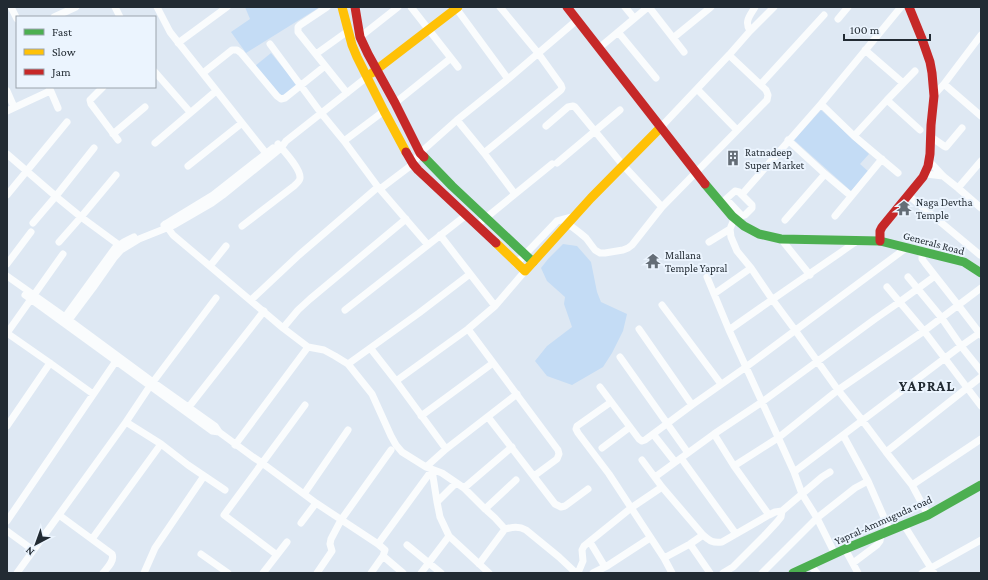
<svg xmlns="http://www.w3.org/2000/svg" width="988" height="580" font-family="'Crimson Pro',serif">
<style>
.green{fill:#c4dcf5}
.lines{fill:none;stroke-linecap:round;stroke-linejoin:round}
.street{stroke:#fafcfd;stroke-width:7}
.fast{stroke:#4caf50;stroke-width:9}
.slow{stroke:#ffc107;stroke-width:9}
.jam{stroke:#c62828;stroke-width:9}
.labels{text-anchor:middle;stroke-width:4;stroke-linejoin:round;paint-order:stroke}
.poi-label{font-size:11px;fill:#222b33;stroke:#ebf4fe;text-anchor:start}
.street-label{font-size:11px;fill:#222b33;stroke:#ebf4fe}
.district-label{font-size:15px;font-weight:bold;letter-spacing:1px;fill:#222b33;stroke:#ebf4fe}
</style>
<rect width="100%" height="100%" fill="#dee8f3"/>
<path class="green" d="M245,7H320L246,53L231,32L250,19Z
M271,53L298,86L282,99L255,66Z
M821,110L869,154L860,164L869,172L851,191L794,140Z
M563,244L577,246L591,262L597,292L601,302L627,314L623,331L612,353L603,367L572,385L547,376L535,361L547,346L572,327L564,304L565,297L547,281L541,268L548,259Z"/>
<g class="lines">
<path class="street" d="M11,7L17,19
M115,7L120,17
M157,7L170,32L269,157
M327,7L300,25L298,27V32L347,93
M411,7L458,67
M625,7L634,18
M649,7L684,52
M456,8L508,79
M54,17L76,7
M838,19L848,7
M750,31C744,21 750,16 755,7
M618,32L656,78
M360,37L398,7
M673,38L711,7
M178,43L227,7
M270,44L301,86L321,113L344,141L378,187L428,245
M599,48L648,7
M865,50L903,83
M316,54L348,31
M155,72L190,112
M203,73L232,50H237L241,53L277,96L281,99L285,98L325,66
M761,84L824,15
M944,84L981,116
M49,87L58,108
M103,87L90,100L91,104L118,140
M697,89L737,130
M7,91L14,107
M934,95L944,84L981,35
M887,100L920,130
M395,103L451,58
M821,104L854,136L898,173
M7,111L50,91
M457,120L484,153L515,194
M546,126L568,107L573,106L575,107L622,164L662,207
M660,128L729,55L750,31L774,7
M113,134L145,107
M854,136L887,100L915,71
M931,137L944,146L946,147L962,128
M788,140L825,174L851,196
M344,141L384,111
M155,143L216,91
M484,153L561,90L562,88L561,85L538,53L500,7
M7,154L59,199L81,217L119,245L120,248
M929,161L943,176L958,188L981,208
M557,163L620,110
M188,166L242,123
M926,174L943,176
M958,188L981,161
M380,189L413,164L420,153L457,120L508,79L577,20
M735,191L739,192L752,205V208L745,215L742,216L726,199Z
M744,192L821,104L901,7
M7,195L67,122
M908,195L980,255
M835,216L882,159
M734,219L730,229L731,237L737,251L751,268L772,299L795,330L838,390L862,420L886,452L912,485L928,515
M785,220L825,174
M482,221L552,164
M33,223L56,196L94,148
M567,223L580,233L586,238L595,250L600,253H605L623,250L628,248L632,245L662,207L767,100L768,95L766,90L729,55
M165,224L173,235L283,328L308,347L324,350L335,356L348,364L372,394L391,436L396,445L402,452L426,467L442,473L464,488L485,509L495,518L505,529C513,527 519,526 526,530L559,557L576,573
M164,225L172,220L213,195L273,148
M242,226L294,186C297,183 300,181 300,178C301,169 284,151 278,144
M440,235L495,306
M781,239L810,275
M59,242L81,217L116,175
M709,242L730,229
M922,252V259L925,263L958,305L981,335
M7,264L31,232
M516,264L557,221L572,217
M210,266L226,246
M7,276L65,317L153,382L215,426L219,432L253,457L262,463L316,503L378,544L385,550L383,556L371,573
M707,277L729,330L794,472L802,494L817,518L835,554
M908,277L941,317L961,346L981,371
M887,287L924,331L981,406
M714,294L751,268
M25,295L212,431L219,432
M251,300L299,255L378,187
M662,305L721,384
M345,310L465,216
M62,321L115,248L124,242L134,237
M66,324L93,288L114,258L121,250L139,239L174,225L212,203L223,195L281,148L286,141L367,77
M283,328L298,310L310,299L406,219
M468,329L558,450L559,454L557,459L534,476
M639,329L692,405
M729,330C771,300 814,271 857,241
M7,333L50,363L93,394
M7,333L63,254
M371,349L396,381L446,449
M620,357L688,453
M348,364L419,313L470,274
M396,381L468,329L495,306L525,271
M600,387L639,439L642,441L645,440L692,405L746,367L906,248
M611,402L577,426L576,429L578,433L609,474L664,558L672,573
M188,408L264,311
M421,416L493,363
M488,417L555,504L561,507L565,506L588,489
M126,422L161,444L188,465L225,490
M7,426L50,363
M653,434L675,462
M714,434L734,466L769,515
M843,435L868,481L890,531
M235,445L308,347
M602,448L630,427
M886,452L967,388L981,377
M681,458L736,534
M642,460L662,487L703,535C710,541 712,543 722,542L769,515L775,512L782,511
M734,466L778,438L838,390L924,331L981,288
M426,467L446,449L517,394
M432,470L437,502L456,483
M794,472L961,346L981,332
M655,477L714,434L762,402L875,319L898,303L935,276
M912,485L981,439
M464,488L512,447
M304,494L348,430
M437,502L440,517L449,536L489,573
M485,509L516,480
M59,515L112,554C115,561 107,568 103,573
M7,521L116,361
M301,523L316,503
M904,525L934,573
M7,531L33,550
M92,539L161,444
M590,542L605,567
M378,544L432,470
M690,544L710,573
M407,545L441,573
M845,549L858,573
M201,554L228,573
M277,555L224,515L305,405
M383,556L403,573
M664,558L690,544L703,535
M853,563L877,545L880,541L881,535
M479,564L505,529
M810,565L817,573
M17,573L126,422L150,386L216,298
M144,573L155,548L204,476
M263,573L287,542
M317,573L332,551L330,544L331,539L341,520L391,450
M421,573L449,536
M578,573L583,561L582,550L584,546L631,508L662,487
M593,573L607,566L650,538
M723,573L733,567L764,536L777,522L781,517L782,511L822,477L830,472
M762,573L817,518L855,488L868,481
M922,573L981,540"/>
<path class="fast" d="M424,157L452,186L533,262
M705,184L732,216L744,226L759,234L781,239L880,241L964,262L981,273
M793,573L845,549L928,515L981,485"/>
<path class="slow" d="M342,7L352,45L357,57L384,111L406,152
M372,73L458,7
M496,243L525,271L591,198L660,128"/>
<path class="jam" d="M355,7L360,37L368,54L395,103L420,153L424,157
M567,7L705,184
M406,152L413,164L418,170L496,243
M880,241V231L882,227L923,177L928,166L930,154L931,125L934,96L932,73L930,62L922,39L909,7"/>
</g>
<defs>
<g id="building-bare" transform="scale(1.2)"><path d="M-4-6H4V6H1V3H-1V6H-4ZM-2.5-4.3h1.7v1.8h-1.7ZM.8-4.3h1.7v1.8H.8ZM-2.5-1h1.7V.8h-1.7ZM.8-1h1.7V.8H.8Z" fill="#646d76" stroke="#ebf4fe" stroke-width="2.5" paint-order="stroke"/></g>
<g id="temple-bare" transform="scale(1.2)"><path d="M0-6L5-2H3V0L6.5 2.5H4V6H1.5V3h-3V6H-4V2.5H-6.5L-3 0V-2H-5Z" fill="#646d76" stroke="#ebf4fe" stroke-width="2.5" paint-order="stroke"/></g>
</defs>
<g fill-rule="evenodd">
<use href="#building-bare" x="733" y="158"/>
<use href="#temple-bare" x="904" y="208"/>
<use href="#temple-bare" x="653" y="261"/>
</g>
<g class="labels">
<g class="poi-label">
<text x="745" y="156">Ratnadeep<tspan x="745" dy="13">Super Market</tspan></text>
<text x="916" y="206">Naga Devtha<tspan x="916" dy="13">Temple</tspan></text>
<text x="665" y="259">Mallana<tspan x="665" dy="13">Temple Yapral</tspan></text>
</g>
<g class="street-label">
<text transform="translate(934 243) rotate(15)" y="4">Generals Road</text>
<text transform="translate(883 520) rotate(-24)" y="4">Yapral-Ammuguda road</text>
</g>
<g class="district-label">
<text x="927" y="391">YAPRAL</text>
</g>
</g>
<rect width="988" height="580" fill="none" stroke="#222b33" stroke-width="16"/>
<rect x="16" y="16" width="140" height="72" fill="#ebf4fe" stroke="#9ba4ad"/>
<rect x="24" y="29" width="20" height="6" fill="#4caf50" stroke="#9ba4ad"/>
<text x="52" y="36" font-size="12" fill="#222b33">Fast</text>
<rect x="24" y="49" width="20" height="6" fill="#ffc107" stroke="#9ba4ad"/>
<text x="52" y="56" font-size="12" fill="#222b33">Slow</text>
<rect x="24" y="69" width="20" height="6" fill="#c62828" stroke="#9ba4ad"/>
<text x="52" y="76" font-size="12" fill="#222b33">Jam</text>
<g transform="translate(36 544) rotate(221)" stroke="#ebf4fe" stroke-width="3" paint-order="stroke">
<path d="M0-3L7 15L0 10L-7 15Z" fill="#222b33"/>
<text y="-6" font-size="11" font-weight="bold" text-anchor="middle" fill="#222b33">N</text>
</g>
<path d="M844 34v6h86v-6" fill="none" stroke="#222b33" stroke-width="2"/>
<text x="850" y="34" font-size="12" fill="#222b33" stroke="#ebf4fe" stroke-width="3" paint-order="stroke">100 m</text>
</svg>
